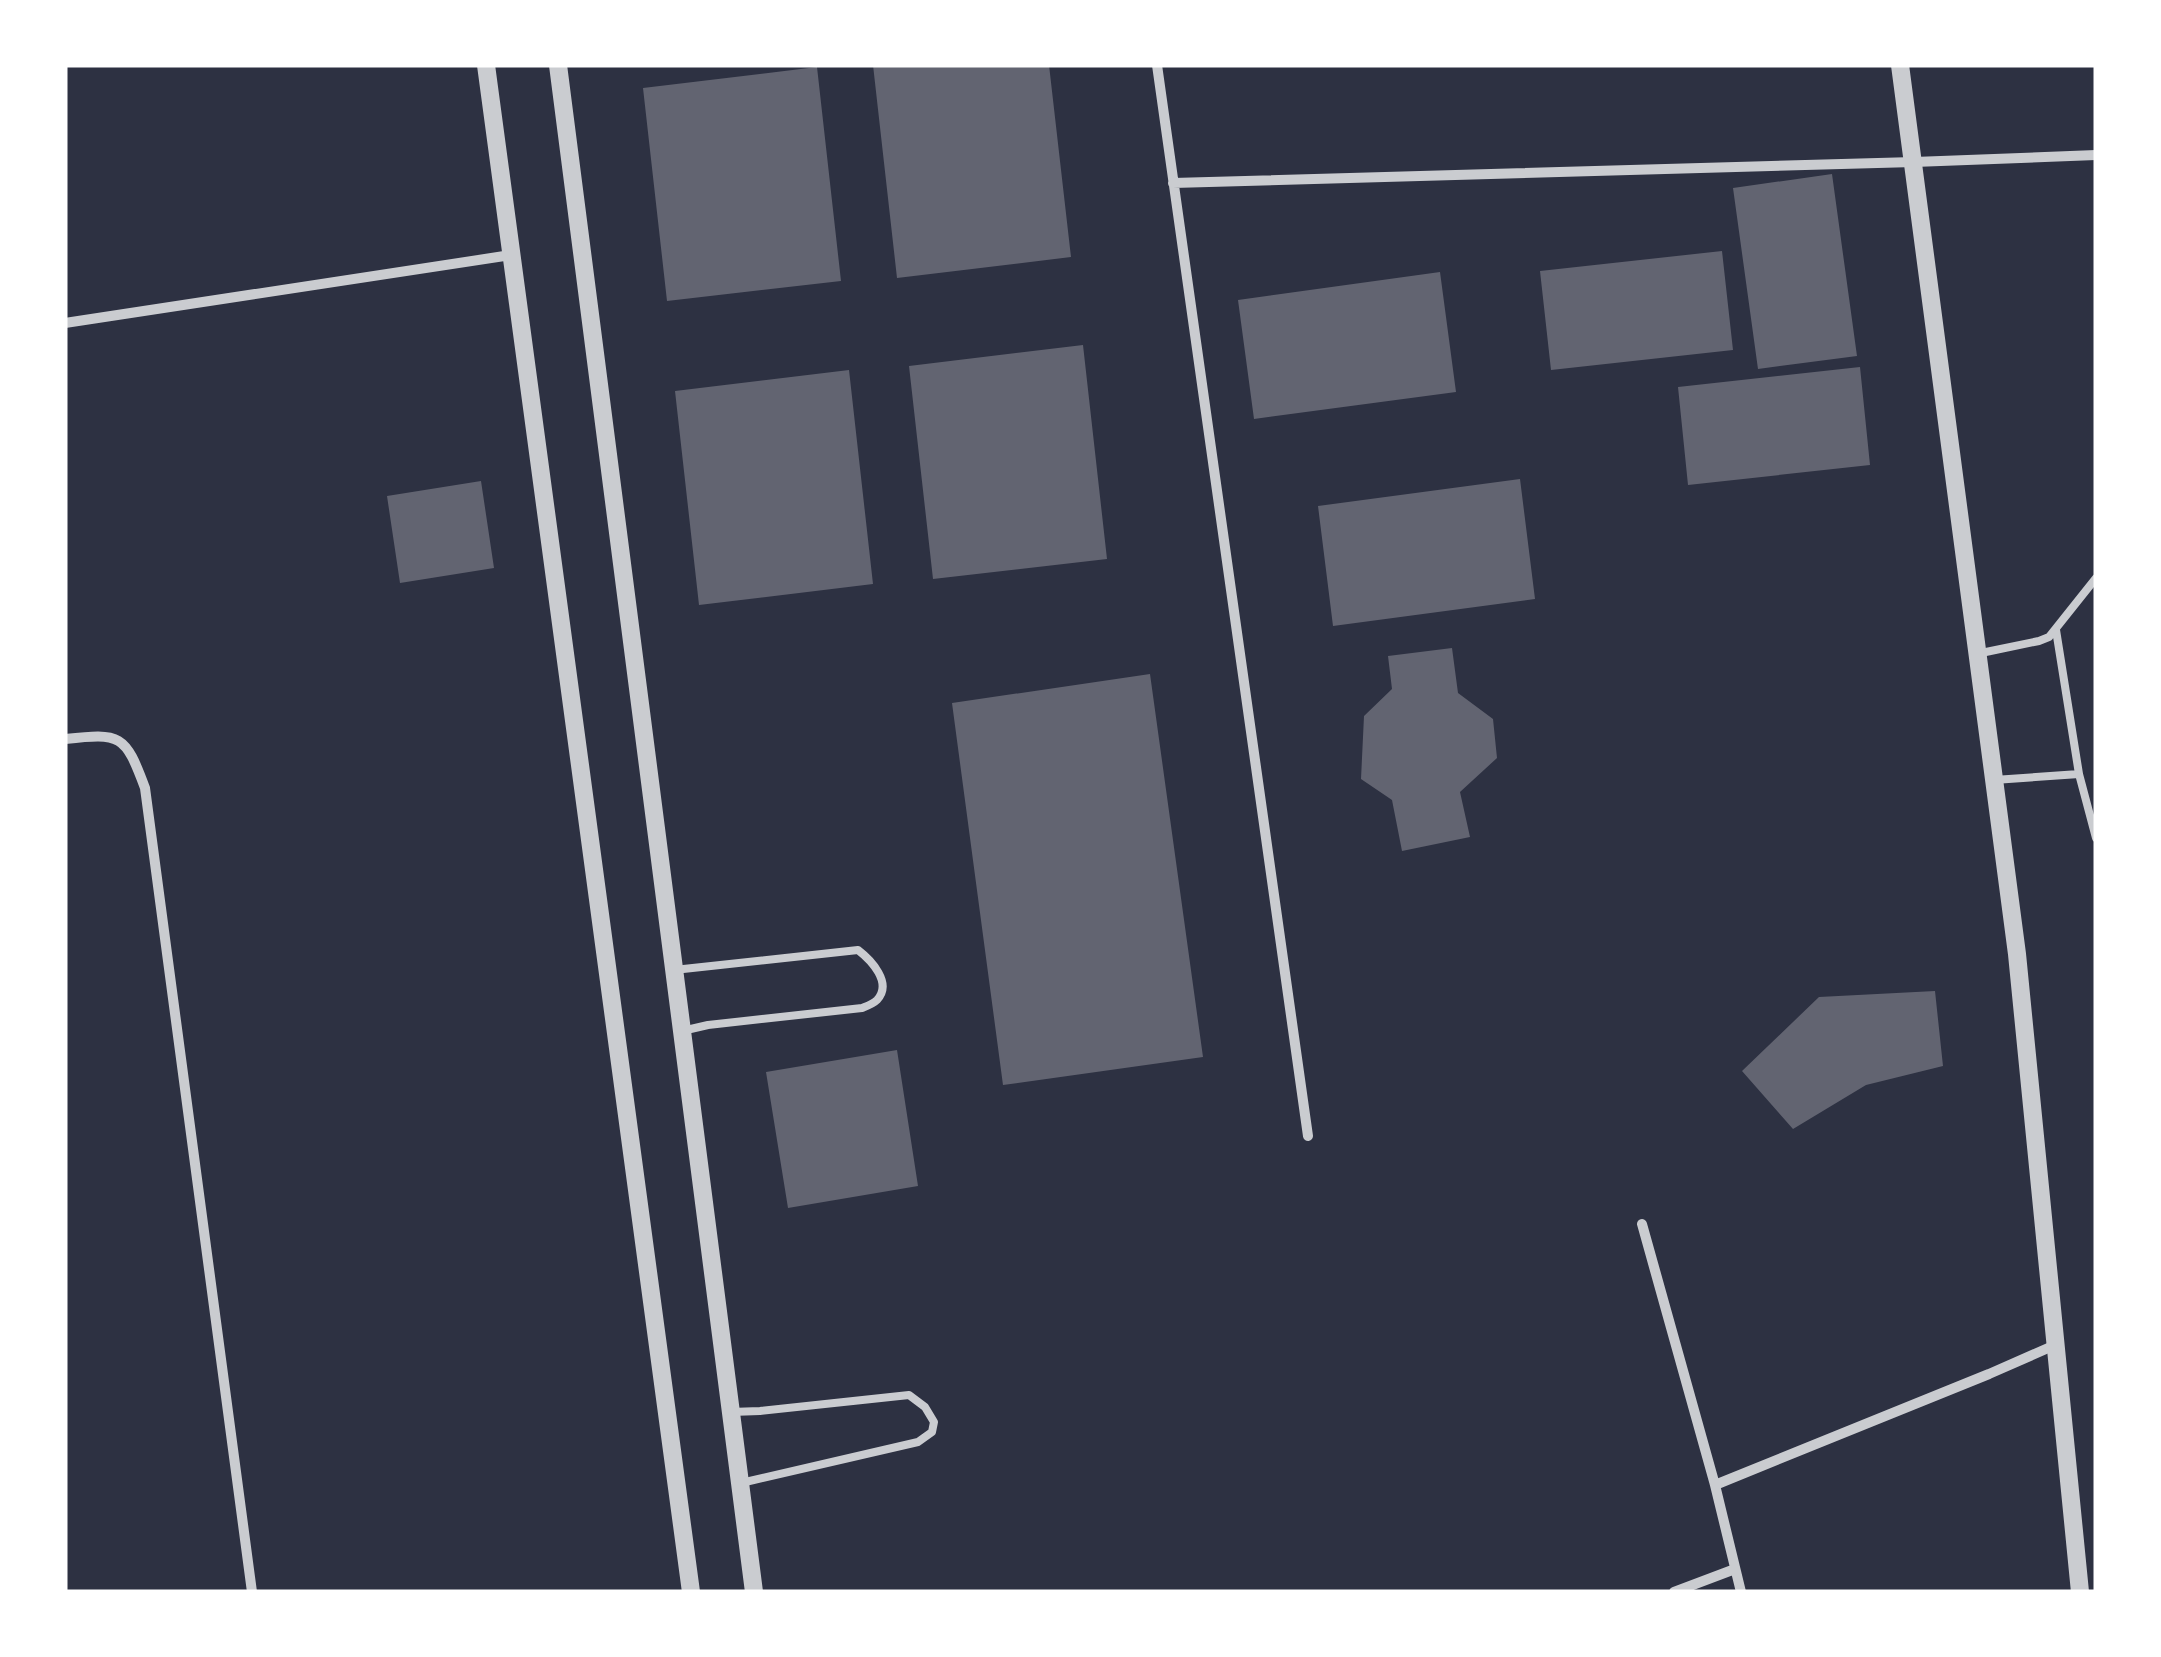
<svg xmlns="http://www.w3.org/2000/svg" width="2161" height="1657" font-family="'Nunito Sans',sans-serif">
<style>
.building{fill:#626471}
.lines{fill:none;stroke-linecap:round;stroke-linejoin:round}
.service{stroke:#caccd0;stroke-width:8}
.minor{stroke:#caccd0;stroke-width:10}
.tertiary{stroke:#caccd0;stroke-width:18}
</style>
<rect width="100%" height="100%" fill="#2d3142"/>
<path class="building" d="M873,65H1049L1071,257L897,278Z
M817,67L841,281L667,301L643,88Z
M1832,174L1857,356L1758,369L1733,188Z
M1722,251L1733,350L1551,370L1540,271Z
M1440,272L1456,392L1254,419L1238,300Z
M1083,345L1107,559L933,579L909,366Z
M1860,367L1870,465L1688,485L1678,387Z
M849,370L873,584L699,605L675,391Z
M1520,479L1535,599L1333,626L1318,506Z
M481,481L494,568L400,583L387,496Z
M1452,648L1458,693L1493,719L1497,758L1460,792L1470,837L1402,851L1392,800L1361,779L1364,716L1392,689L1388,656Z
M1150,674L1203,1057L1003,1085L952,703Z
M1935,991L1943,1066L1866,1085L1793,1129L1742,1071L1819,997Z
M897,1050L918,1186L788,1208L766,1072Z"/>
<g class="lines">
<path class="service" d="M2056,630L2079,774
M1981,653L2039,641L2049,637L2096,578
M1994,780L2079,774L2096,838
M674,970L858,950C871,960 893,983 877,1000C873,1004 867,1006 862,1008L708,1025L682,1031
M731,1412L760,1411L909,1395L925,1407L934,1422L932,1432L918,1442L741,1483"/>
<path class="minor" d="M1157,65L1308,1136
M1173,183L1914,162L2096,155
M65,323L511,255
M65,739C121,733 125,734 145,788L252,1592
M1642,1224L1715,1485L1741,1592
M1715,1485L1989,1374L2055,1345
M1674,1592L1735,1569"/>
<path class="tertiary" d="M486,65L691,1592
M558,65L754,1592
M1900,65L2017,954L2080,1592"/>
</g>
<rect width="2161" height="1657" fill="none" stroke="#ffffff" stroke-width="135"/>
</svg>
